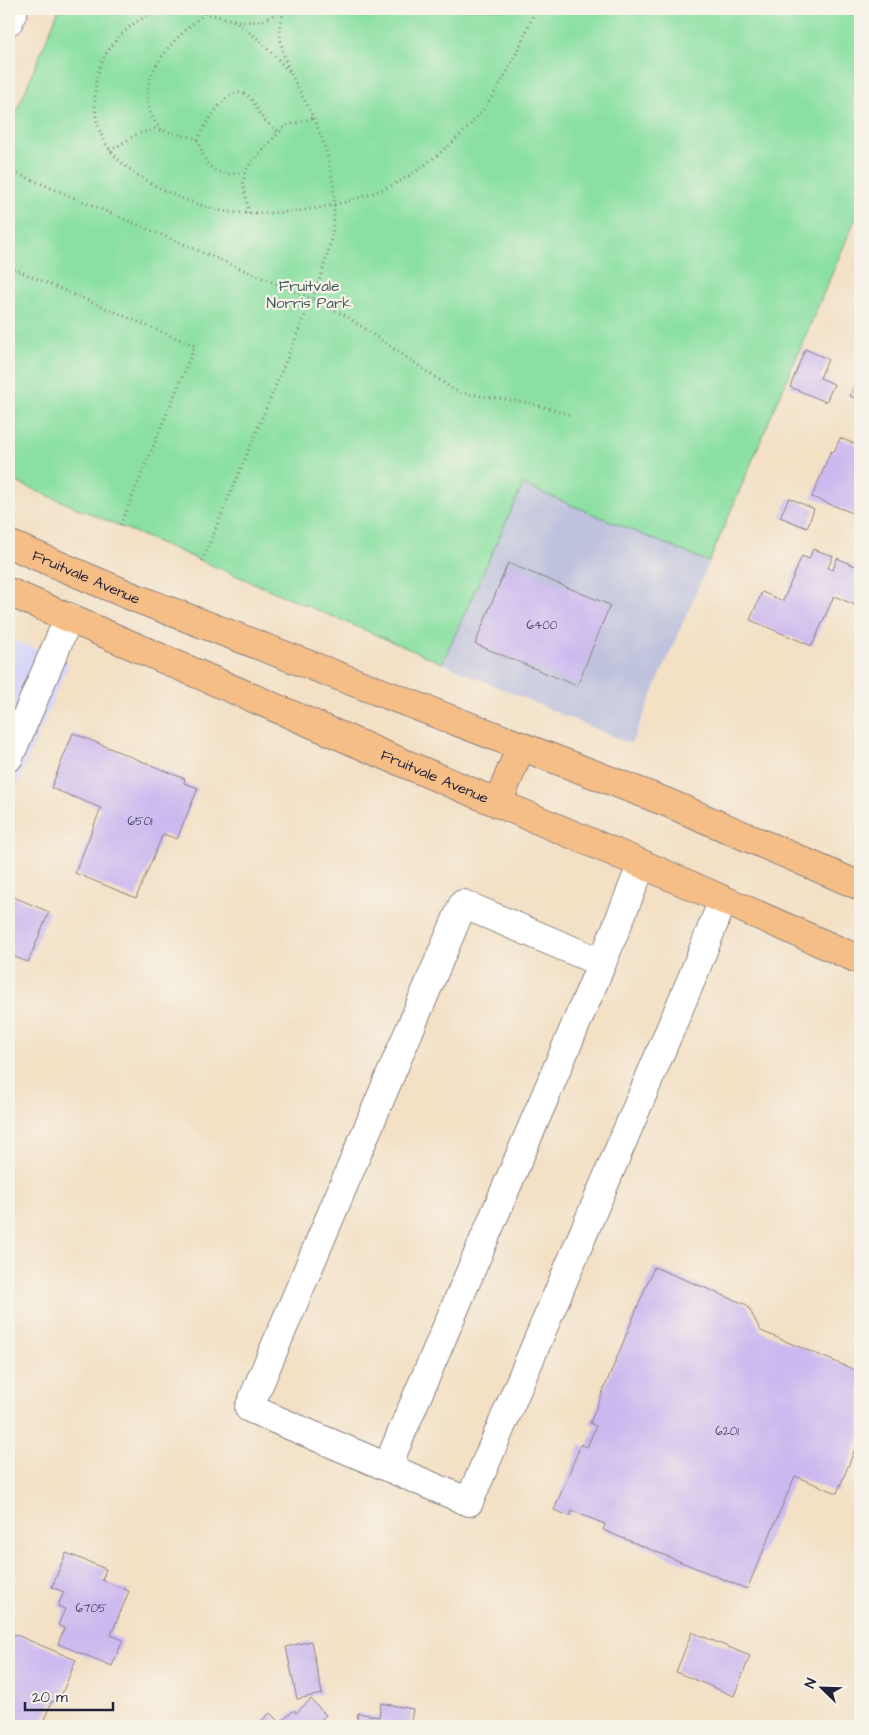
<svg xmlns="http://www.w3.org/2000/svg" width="869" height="1735" font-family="'Architects Daughter',sans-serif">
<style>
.built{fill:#d8d7f8}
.industrial{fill:#bfc2dd}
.green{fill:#8ae0a2;stroke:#56816e}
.building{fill:#ccb9ef}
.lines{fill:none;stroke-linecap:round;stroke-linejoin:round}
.minor-casing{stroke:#8a8180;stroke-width:30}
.major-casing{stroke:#8a8180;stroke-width:30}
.path{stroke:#8a8180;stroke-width:3;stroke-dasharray:1 4;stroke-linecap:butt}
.minor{stroke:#fff;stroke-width:28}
.major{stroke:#f6be87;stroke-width:28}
.labels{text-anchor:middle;stroke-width:4.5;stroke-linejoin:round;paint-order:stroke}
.number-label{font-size:12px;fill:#4c4868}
.park-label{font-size:15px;fill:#415b5a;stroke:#f7f3e8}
.street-label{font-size:15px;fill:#22223b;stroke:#f7f3e8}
</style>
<rect width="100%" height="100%" fill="#f7f3e8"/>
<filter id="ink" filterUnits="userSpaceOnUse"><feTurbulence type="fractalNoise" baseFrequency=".02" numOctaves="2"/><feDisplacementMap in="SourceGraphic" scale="10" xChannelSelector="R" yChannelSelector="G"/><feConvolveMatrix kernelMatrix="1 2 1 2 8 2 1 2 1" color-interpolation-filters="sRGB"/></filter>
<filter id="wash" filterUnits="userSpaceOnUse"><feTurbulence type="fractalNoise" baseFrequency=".0096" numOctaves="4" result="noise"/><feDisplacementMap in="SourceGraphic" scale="20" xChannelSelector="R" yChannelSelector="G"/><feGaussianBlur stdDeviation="1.12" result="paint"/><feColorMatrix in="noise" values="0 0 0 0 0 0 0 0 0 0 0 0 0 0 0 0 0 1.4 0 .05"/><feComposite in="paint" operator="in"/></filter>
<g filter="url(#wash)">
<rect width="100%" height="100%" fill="#f3e0c5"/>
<path class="built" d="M9,638L69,663L9,804Z"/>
<path class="industrial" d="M523,485L709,562L631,744L442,663Z"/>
<path class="green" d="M59,9H860V208L709,562L523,485L442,663L9,479V130Z"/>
<g id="blocks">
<path class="building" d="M805,349L828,359L820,378L834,384L826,402L790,387Z
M860,371V400L850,396Z
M840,438L860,446V516L812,497L831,451L834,452Z
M789,498L814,509L807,528L780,517Z
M813,549L833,556L828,568L833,570L837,558L860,568V607L834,596L812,646L750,620L762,592L783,601L802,556L809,559Z
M508,563L610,605L577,686L475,644Z
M73,733L185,779L184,783L198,788L177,839L163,834L136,898L75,873L101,808L51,788Z
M9,895L49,912L28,962L9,955Z
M654,1267L747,1305L761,1331L860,1372V1437L837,1493L795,1476L747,1589L603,1530L605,1524L572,1511L570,1516L554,1510L581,1444L587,1447L596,1426L590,1423Z
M66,1553L106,1569L102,1580L129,1591L111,1635L123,1640L112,1666L58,1644L64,1628L58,1625L65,1609L58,1606L64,1592L52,1587Z
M692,1632L750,1656L734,1696L676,1672Z
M14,1634L76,1660L58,1703L52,1701L41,1726H9L10,1702H9V1646Z
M311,1641L322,1694L297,1699L286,1647Z
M311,1699L326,1715L314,1726H256L270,1713L280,1723L294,1710L296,1713Z
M381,1703L413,1709L410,1726H356L358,1713L379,1717Z"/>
</g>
</g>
<g filter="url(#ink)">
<use href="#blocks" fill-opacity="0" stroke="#8a8180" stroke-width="1"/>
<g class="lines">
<g class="minor-casing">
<path id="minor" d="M9,21L14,9
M9,757L69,617
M642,864L602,963L463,904L249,1408L469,1502L692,978L723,900
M387,1467L602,963"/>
</g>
<g class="major-casing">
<g id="major">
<path id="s1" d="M9,544L133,597L666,802L860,886"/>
<path id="s2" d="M9,592L375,751L642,864L860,960"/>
<path d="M498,803L521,746"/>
</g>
</g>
<path class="path" d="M281,9C251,39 208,6 172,9C144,12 123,29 108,51C95,69 93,95 96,116C101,150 126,170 156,186C174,196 194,204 214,209C227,213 242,213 256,213C305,213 357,204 402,180C421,170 458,139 473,122C502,89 519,48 536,9
M233,20L256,37L289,71
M161,130C156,123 150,115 148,106C141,68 179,35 205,13
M197,140C206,126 230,75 251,99C255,103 257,109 259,113C264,121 272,127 279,132
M110,151L137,134L155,129L195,138L200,144L203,155L208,165L216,171L226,174L245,173
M9,170L312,299L346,316L454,390L462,393L529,403L571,415
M249,213L243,182L245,173L249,165L285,126L314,118
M9,267L195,346L120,526
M202,561L312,299C338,236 343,190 317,126C304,94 279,64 280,27C281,21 283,15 284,9"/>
<use href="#minor" class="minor"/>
<use href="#major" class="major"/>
</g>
</g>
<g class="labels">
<g class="number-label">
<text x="542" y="629">6400</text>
<text x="140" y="825">6501</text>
<text x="727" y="1435">6201</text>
<text x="91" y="1612">6705</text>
</g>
<g class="park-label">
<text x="309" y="291">Fruitvale<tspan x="309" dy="17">Norris Park</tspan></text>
</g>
<g class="street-label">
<text dy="5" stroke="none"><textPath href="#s1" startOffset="84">Fruitvale Avenue</textPath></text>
<text dy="5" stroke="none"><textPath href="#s2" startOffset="464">Fruitvale Avenue</textPath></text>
</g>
</g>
<rect width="869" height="1735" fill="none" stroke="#f7f3e8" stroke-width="30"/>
<g transform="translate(822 1688) rotate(293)" stroke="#f7f3e8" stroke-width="4" paint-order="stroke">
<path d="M0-4L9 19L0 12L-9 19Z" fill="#22223b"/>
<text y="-8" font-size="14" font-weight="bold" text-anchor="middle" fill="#22223b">N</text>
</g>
<path d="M25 1702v8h88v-8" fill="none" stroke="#22223b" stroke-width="2.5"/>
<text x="32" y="1702" font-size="15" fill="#22223b" stroke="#f7f3e8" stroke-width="4" paint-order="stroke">20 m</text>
</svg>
